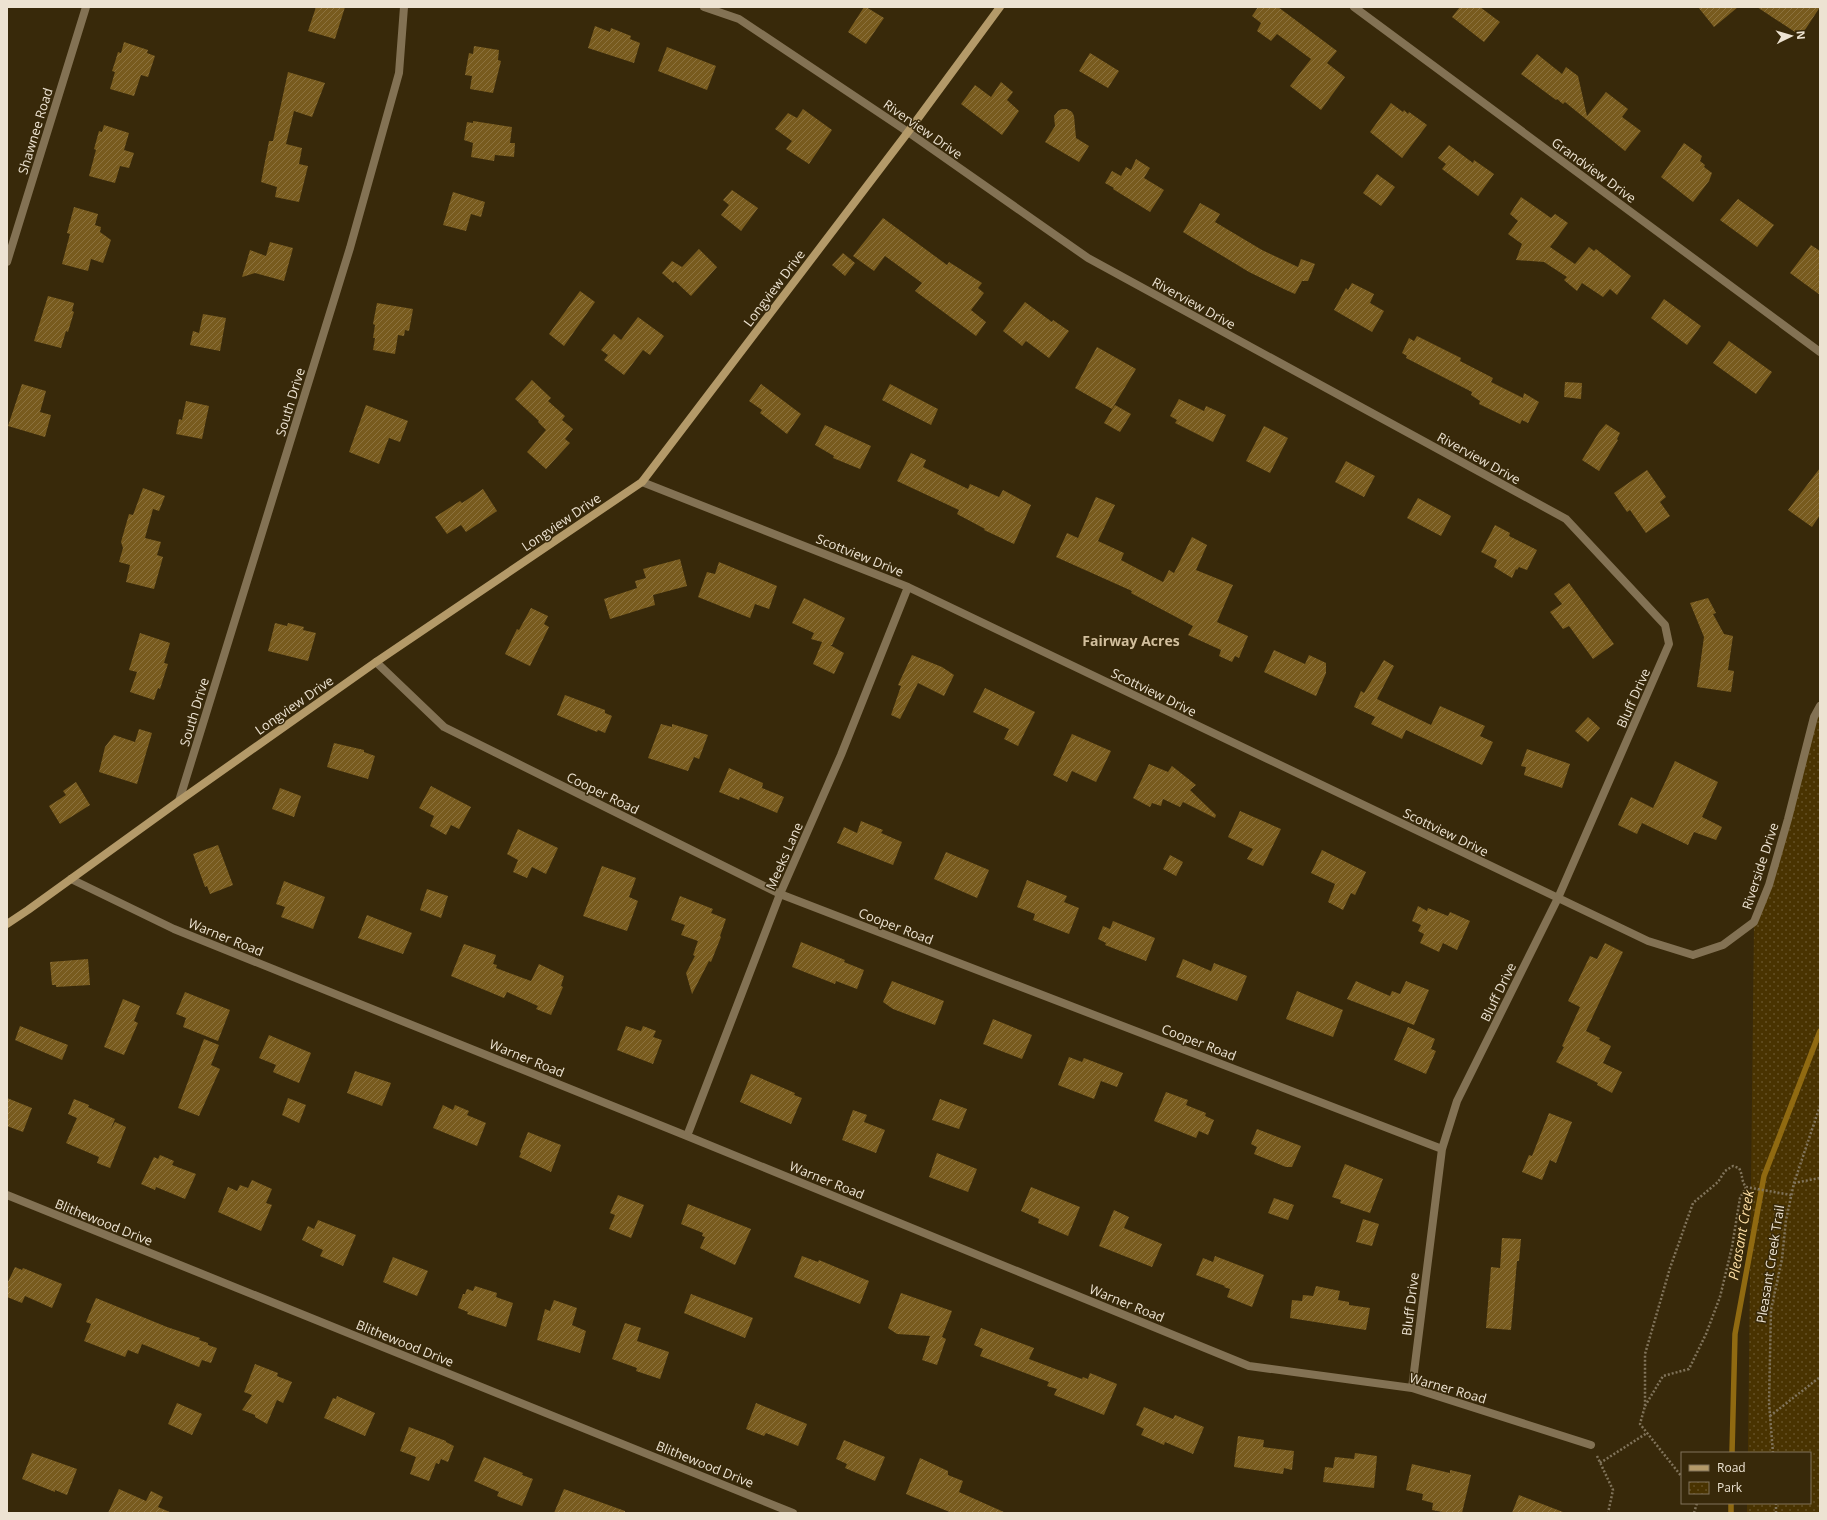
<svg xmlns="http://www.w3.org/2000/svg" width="1827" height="1520" font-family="'Open Sans',sans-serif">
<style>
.park{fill:url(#park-dots)}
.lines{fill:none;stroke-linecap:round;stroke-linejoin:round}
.stream{stroke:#906a11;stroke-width:5.5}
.building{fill:url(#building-hatch)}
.path{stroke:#81745b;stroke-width:2.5;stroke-dasharray:2 2;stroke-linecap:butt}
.street{stroke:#837254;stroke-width:8}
.secondary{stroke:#b49a69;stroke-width:8}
.labels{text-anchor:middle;stroke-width:3;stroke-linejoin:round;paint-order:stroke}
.street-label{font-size:13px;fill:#ede3d2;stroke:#38290a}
.neighbourhood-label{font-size:14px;font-weight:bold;fill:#d2bf9d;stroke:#38290a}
.water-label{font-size:14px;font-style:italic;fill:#fedfa4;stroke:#38290a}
</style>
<defs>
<pattern id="park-dots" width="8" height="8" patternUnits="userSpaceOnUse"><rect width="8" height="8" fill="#493301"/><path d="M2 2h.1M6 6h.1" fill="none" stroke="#645025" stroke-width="1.8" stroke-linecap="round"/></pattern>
<pattern id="building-hatch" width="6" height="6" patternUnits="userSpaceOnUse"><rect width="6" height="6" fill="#785b1e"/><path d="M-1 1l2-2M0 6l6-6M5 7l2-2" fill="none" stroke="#8c723e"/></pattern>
</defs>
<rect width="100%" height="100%" fill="#38290a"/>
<path class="park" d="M1820,706V1513H1747V1503H1810V1453H1748L1754,922Z"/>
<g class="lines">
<path class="stream" d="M1732,1453L1735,1334L1764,1176L1820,1031
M1731,1513V1503"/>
</g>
<path class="building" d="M316,7H345L335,39L308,31Z
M864,7H866L884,18L866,44L848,32Z
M1258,7H1278L1337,51L1327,63L1345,77L1321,110L1290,86L1311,59L1277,34L1271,41L1257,31L1261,23L1252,16Z
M1460,7H1480L1500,22L1484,42L1452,17Z
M1698,7H1738L1714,27Z
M1757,7H1820L1801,36Z
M595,26L610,32L611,28L631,36L630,39L640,43L634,63L588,48Z
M124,42L148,50L147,53L155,56L148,77L141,75L134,96L110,89L115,72L112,71L115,62L118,52L121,53Z
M474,46L499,50L498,60L501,61L493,93L470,89L472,76L465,75L469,53L473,54Z
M667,47L716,66L707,90L658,71Z
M1090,53L1119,71L1108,88L1079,71Z
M1537,54L1562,74L1566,67L1578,76L1587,116L1606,92L1628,109L1622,117L1641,131L1625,151L1565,102L1563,104L1557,99L1556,100L1521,74Z
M288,72L325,83L312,117L294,111L286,144L302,148L299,164L308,166L299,202L275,197L277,187L261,182L269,141H273Z
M1001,82L1013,92L1007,100L1019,111L1002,135L961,104L975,85L991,97Z
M1391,103L1403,112L1404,110L1408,114L1409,112L1427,125L1402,158L1370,132Z
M803,109L832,130L809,164L786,149L792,141L775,129L788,113L797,118Z
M1062,109H1067L1072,112L1074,116L1076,138L1089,146L1079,162L1045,142L1055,126L1054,116L1058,111Z
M473,121L512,127L510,143H515L514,157L495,155L494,161L471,157L473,143L464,140L467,122L473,123Z
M104,125L129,133L124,150L134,153L129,168L120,166L115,183L89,176L96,150L94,149L99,131L102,132Z
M1684,143L1702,156L1700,161L1705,165L1704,167L1712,173L1709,181L1693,202L1661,177Z
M1449,145L1473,163L1474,160L1494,174L1478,196L1442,169L1446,164L1438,158Z
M1136,159L1150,168L1144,178L1164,190L1150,212L1113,189L1114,188L1105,183L1112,171L1121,176L1126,167L1131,170Z
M1377,174L1395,187L1381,206L1363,193Z
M732,190L758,208L741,231L721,215L729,205L723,200Z
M453,192L485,202L481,217L471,214L466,231L443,225Z
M1521,197L1551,218L1555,214L1568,223L1550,247L1575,264L1589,247L1594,251L1596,249L1631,276L1617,295L1610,289L1603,297L1582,283L1577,291L1564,280L1567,277L1544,262L1516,260L1522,244L1508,234L1518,221L1510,214Z
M1738,199L1774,225L1757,247L1720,220Z
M1200,203L1220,214L1215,222L1262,250L1298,267L1301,259L1315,264L1308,281H1302L1295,294L1286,290L1249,272L1183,232Z
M74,207L98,214L95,225L101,227L100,232L111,240L103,263L91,259L88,271L62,264L70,234L67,233Z
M883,218L947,265L949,262L982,283L978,288L984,293L971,310L986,322L976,336L915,291L922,283L885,256L874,271L853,256Z
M270,242L293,248L284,281L255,273L242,277L250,250L266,256Z
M1811,245L1820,251V295L1790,273Z
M699,249L717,267L691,296L675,281L673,283L662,273L672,261L682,267Z
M843,253L855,263L845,276L832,265Z
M1352,283L1374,294L1370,303L1384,311L1372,332L1334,310L1346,288L1348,290Z
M580,291L595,302L564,346L549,334Z
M48,296L74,303L72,311L74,312L68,332L66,331L61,348L34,341Z
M1664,299L1701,326L1687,345L1651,318Z
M1025,302L1052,322L1053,320L1069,331L1049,358L1026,341L1022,346L1003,331Z
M377,303L413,309L409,331L405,330L404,336L398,335L395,354L373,350L375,338H373L375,325L373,324Z
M203,314L226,318L220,351L190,345L193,331L199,333Z
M638,317L664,336L650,355L643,350L624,375L604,360L608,355L601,350L614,334L621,340Z
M1417,336L1461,358L1460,361L1493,378L1491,382L1523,398L1524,393L1539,402L1528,423L1522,420L1520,424L1479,404L1480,401L1471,395L1472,392L1406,358L1407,356L1402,353L1409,338L1414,341Z
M1729,341L1772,372L1756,394L1713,363Z
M1097,347L1136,369L1112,409L1075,388Z
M532,380L551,398L548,401L565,416L562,420L573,429L565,439L570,443L546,469L527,452L546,430L538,422L539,421L515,399Z
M1565,382L1582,383L1581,399L1564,397Z
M22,384L46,391L40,412L51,415L45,437L8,426Z
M761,384L801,414L787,434L760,413L762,410L749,401Z
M890,384L938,409L931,425L882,400Z
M1179,399L1204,411L1206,406L1226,415L1213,442L1175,423L1177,420L1170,416Z
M186,401L209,406L202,439L176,434L179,419L182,420Z
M366,405L408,421L400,442L389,438L379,464L349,452Z
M1115,405L1131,414L1120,432L1104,423Z
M1606,424L1620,433L1617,439L1618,440L1599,471L1582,460L1599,432Z
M825,425L871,446L860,469L833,458L834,456L815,445Z
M1264,426L1288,438L1270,473L1246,461Z
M911,453L926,460L923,467L968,489L970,484L999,497L1003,490L1031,505L1014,544L984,530L985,529L957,514L959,510L897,481Z
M1346,461L1375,476L1364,497L1335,482Z
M1820,468V515L1812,527L1788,510Z
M1647,470L1666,497L1660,502L1670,516L1646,533L1630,510L1627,512L1614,493Z
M143,488L165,496L159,511L153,509L145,538L161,542L157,555L163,557L154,589L126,582L130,565L119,562L123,548L121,542L129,514L133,515Z
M483,489L497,511L466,532L461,525L447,534L435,517L460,501L462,503Z
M1096,497L1115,505L1098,541L1124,553L1121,560L1163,582L1169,570L1174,573L1192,537L1207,545L1196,570L1233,585L1217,622L1248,636L1239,658L1235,656L1232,662L1219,656L1221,650L1188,635L1193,626L1131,593L1132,591L1056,557L1067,533L1078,538Z
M1418,498L1451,516L1441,536L1407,518Z
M1495,525L1510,533L1509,536L1537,550L1527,570L1519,567L1517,570L1516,569L1512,578L1494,567L1497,560L1481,552Z
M680,559L687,586L653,595L655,605L610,619L604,599L637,588L635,581L646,578L643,569Z
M719,562L777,586L769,609L755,604L750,618L698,597L707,572L715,574Z
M1569,583L1614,644L1593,659L1569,626L1563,629L1550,612L1562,604L1554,594Z
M804,598L845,618L832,645H830L844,653L834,674L813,664L822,642L811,639L814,633L792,623Z
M1708,598L1716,613L1713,614L1724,634L1733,636L1728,670L1734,671L1731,692L1697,687L1704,637L1690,603Z
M531,608L548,616L544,624L549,627L530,666L505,654L517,629L519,630Z
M275,623L287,626L288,623L304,627L303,630L316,633L308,661L268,651Z
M140,633L170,643L164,663L168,664L160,689L158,688L154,700L130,692L137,672L129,670Z
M1274,650L1305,664L1309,655L1326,663V673L1316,696L1264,672Z
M912,655L942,667L954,675L944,696L918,683L900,719L891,715L901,686L898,685Z
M1384,660L1394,666L1377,699L1431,725L1440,706L1485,726L1480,736L1493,742L1482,765L1406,730L1402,739L1371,724L1375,717L1354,707L1361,691L1364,693Z
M985,688L1035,712L1018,746L1004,739L1009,729L973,712Z
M565,695L605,710V713L612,716L605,733L598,730L597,732L557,715Z
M1588,717L1600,728L1588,742L1575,731Z
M661,724L672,727V724L708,735L699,759L694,757L688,771L648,758Z
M139,729L152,733L137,784L99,772L105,747L114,735L135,742Z
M1072,734L1111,751L1096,782L1072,771L1067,782L1053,775Z
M334,743L364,750V752L375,756L368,779L327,767Z
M1527,749L1570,764L1562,788L1524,775L1526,767L1521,766Z
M1675,761L1718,782L1702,817L1722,827L1716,840L1694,832L1688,845L1642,823L1637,834L1618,825L1631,797L1653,808Z
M1149,764L1168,772L1172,766L1196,785L1190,790L1216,815L1215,818L1183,802L1180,807L1163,799L1161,806L1152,803L1150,807L1133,798Z
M729,768L763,783L762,788L784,797L777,813L740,797L739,800L719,792Z
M76,782L90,805L60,824L49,806L66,795L63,791Z
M431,786L471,807L459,829L451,825L446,835L430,826L434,816L419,808Z
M280,788L301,796L294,817L272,809Z
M1240,811L1281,829L1263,866L1247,859L1253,849L1228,837Z
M861,821L883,830L881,833L902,842L893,865L837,843L844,827L857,833Z
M518,829L558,848L546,874L532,867L527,878L513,872L518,860L507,854Z
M218,845L233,885L210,894L207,886L205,887L193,854Z
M1322,850L1366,872L1355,895L1351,893L1343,910L1328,902L1335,884L1311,873Z
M946,852L989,870L977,898L934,879Z
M1170,855L1183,862L1176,876L1163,869Z
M602,866L636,878L629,897L638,901L627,931L583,916Z
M1027,880L1067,896L1064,902L1079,908L1069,934L1033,920L1035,914L1017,907Z
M284,881L325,897L313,929L281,917L285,907L276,904Z
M427,889L448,896L441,918L420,910Z
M680,896L713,909L711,913L726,919L720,936L721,937L711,962L709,961L692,994L686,973L695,956L693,955L698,941L681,935L685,925L671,920Z
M1418,906L1427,911L1428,908L1448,916L1450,912L1470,921L1457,950L1443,943L1439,952L1420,943L1424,934L1418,931L1421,925L1412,921Z
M367,915L412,933L403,954L358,938Z
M1113,921L1155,938L1146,961L1105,945L1106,943L1098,939L1103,926L1110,929Z
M801,942L845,960L844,962L864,970L857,989L836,981L835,984L792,967Z
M1605,943L1623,952L1586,1031L1600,1038L1599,1040L1611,1046L1603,1063L1622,1072L1612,1093L1597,1085L1598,1083L1556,1062L1564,1047L1562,1046L1580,1007L1568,1001L1590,956L1597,959Z
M464,944L496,955L493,964L497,965L496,968L531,981L539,964L564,976L561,986L563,987L551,1015L536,1009L538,1006L507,992L504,998L451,976Z
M88,959L90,985L56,987V985H52L50,962Z
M1183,959L1211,971L1214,963L1247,976L1237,1001L1176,977Z
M892,981L944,1001L935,1025L893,1009L883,1002Z
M1356,981L1390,996L1392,991L1400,994L1406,981L1429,990L1414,1025L1347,999Z
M1297,991L1343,1010L1333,1037L1286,1019Z
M185,992L230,1010L218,1041L183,1027L186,1018L176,1014Z
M123,999L140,1006L134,1021L138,1023L124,1055L104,1047Z
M993,1019L1032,1035L1022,1059L983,1044Z
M20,1026L68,1045L62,1060L15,1040Z
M626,1026L641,1031L643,1026L656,1031L653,1037L662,1040L653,1064L617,1050Z
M1408,1027L1435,1039L1431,1049L1436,1051L1426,1074L1394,1060Z
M269,1035L311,1053L299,1083L273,1072L276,1065L259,1058Z
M204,1039L219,1045L211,1065L220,1069L199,1116L178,1108Z
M1069,1057L1082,1062L1084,1058L1123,1073L1117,1087L1101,1081L1094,1099L1058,1085Z
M355,1071L391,1083L382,1106L347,1093Z
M751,1074L795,1093L794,1095L802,1098L791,1124L740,1102Z
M1166,1092L1188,1100L1186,1105L1206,1113L1205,1116L1214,1120L1208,1135L1199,1131L1196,1138L1154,1121Z
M7,1098L32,1108L23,1132L7,1126Z
M288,1098L306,1105L299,1123L282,1115Z
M74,1099L89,1105L88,1107L115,1119L110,1131L115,1122L126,1127L110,1168L97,1163L99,1157L66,1143L77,1118L68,1114Z
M940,1099L967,1109L959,1129L932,1120Z
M443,1105L453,1110L455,1105L469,1111L467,1115L486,1123L477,1146L433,1128Z
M853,1110L867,1115L864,1122L885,1130L876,1153L842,1140Z
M1549,1113L1572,1122L1556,1163L1550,1160L1542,1180L1522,1172L1529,1155L1532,1156Z
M1257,1129L1301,1146L1292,1167H1286L1254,1154L1257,1147L1251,1144Z
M528,1132L561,1145L551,1172L519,1157L521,1153L520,1152Z
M937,1153L977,1169L968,1192L929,1177Z
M160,1155L174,1161L172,1165L196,1174L185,1199L156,1187L155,1190L141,1184L154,1157L158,1159Z
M1345,1164L1383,1179L1370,1213L1340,1203L1341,1200L1332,1197Z
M252,1180L272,1189L266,1203L272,1205L261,1231L218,1212L228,1187L237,1191L240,1185L248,1188Z
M1031,1187L1080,1207L1068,1236L1038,1223L1039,1219L1021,1211Z
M618,1195L644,1205L631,1238L609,1229L615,1215L610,1213Z
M1274,1198L1294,1205L1288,1220L1268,1213Z
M688,1204L751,1229L735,1265L700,1248L705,1237L702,1236L703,1233L681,1224Z
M1114,1210L1129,1217L1124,1228L1162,1244L1152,1267L1099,1246Z
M1363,1219L1379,1224L1372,1246L1356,1242Z
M318,1220L356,1235L343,1266L320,1256L323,1250L302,1240L308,1226L314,1229Z
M1502,1238L1521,1239L1519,1261H1517L1511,1330L1486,1328L1491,1267L1500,1268Z
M802,1256L818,1262L819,1260L869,1281L860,1304L794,1277Z
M1215,1256L1264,1275L1252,1307L1227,1297L1230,1289L1224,1287L1225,1286L1196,1275L1203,1258L1213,1262Z
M393,1257L428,1271L417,1296L383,1282Z
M15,1267L22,1270L23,1268L62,1284L52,1308L25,1296L22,1303L7,1297V1284Z
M475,1286L497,1293L496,1297L513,1303L506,1327L467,1314L468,1312L458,1308L463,1294H465L467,1289L473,1291Z
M1316,1286L1340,1291L1338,1300L1349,1302V1305L1370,1308L1366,1330L1290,1318L1292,1300L1302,1301L1303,1295L1313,1296Z
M901,1293L952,1311L942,1337L946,1339L937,1365L922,1360L930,1336L897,1334L888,1328Z
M691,1294L753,1318L745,1338L684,1313Z
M96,1298L167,1327L200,1338L199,1340L208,1343V1345L217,1348L211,1363L202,1360L199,1367L142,1344L138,1354L128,1350L125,1357L84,1341L91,1324L86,1322Z
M554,1300L577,1308L572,1325L586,1331L580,1353L537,1340L545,1309L550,1311Z
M625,1323L641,1328L637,1341L669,1352L660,1379L636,1371L637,1368L612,1359Z
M981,1328L1034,1348L1029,1359L1082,1379L1083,1377L1088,1379L1090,1373L1117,1384L1104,1415L1054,1395L1057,1389L1047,1386L1049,1382L980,1356L983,1349L974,1345Z
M255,1364L278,1373L277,1376L292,1382L283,1403L277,1400L267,1424L255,1417V1415L242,1410L252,1395L244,1392Z
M337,1396L375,1413L365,1436L324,1418L333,1398L336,1399Z
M177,1403L202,1414L192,1435L168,1424Z
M756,1403L807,1424L798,1446L766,1433L764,1436L746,1429Z
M1144,1407L1173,1419L1175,1415L1204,1427L1193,1454L1165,1442L1164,1445L1141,1435L1144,1429L1136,1425Z
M409,1427L446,1441V1442L454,1446L448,1462L441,1459L439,1464L436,1463L429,1481L410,1474L416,1457L400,1451Z
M1238,1436L1264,1440L1263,1447L1294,1451L1292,1470L1284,1468L1283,1474L1234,1467Z
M844,1440L885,1457L875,1481L845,1468L847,1464L836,1459Z
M32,1453L77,1469L67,1495L55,1490V1492L22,1479Z
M1355,1453L1377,1456L1374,1488L1323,1482L1325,1467L1333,1468L1335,1457L1354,1459Z
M484,1457L523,1473L522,1475L533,1479L522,1506L497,1496L499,1492L474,1481Z
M920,1458L948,1471V1475L963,1481L959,1492L1006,1513H952L906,1494Z
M1412,1464L1450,1473V1470L1471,1475L1462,1513H1448L1432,1510L1433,1503L1422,1500L1423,1494L1406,1490Z
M119,1489L146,1501L151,1491L163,1497L158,1507L172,1513H108Z
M564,1489L625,1511V1513H554Z
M1519,1495L1563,1512V1513H1512Z"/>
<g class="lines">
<path class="path" d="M1794,1183L1820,1178
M1746,1187L1791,1195
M1645,1406L1663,1376L1689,1369L1706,1334L1720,1297L1732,1247L1740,1198L1746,1187C1741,1181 1743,1175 1739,1168L1733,1166L1725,1171L1718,1182L1693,1203L1670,1268L1645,1354V1406L1640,1424L1682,1477
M1770,1416L1820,1377
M1773,1453L1769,1403L1771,1310L1782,1259L1786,1220L1794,1183L1820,1106
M1597,1456L1613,1490L1608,1513
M1600,1463L1647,1433
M1694,1513L1697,1503
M1776,1513V1503"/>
<path class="street" d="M704,7L739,19L908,132L1088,258L1566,519L1665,625L1669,644L1558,898L1457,1101L1442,1149L1412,1388
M1354,7L1820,352
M7,262L86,7
M642,482L908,587L1648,941L1693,955L1723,945L1754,922L1769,885L1788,819L1814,717L1820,706
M376,662L444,727L780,894L1442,1149
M179,801L350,248L399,73L404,7
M71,879L174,929L687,1136L1249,1366L1412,1388L1591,1445
M687,1136L780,894L841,755L908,587
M7,1195L793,1513"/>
<path class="secondary" d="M7,924L28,910L179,801L376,662L642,482L908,132L1000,7"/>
</g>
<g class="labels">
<g class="street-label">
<text transform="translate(923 129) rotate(35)" y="5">Riverview Drive</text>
<text transform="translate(35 131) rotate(-73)" y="5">Shawnee Road</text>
<text transform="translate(1594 170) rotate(36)" y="5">Grandview Drive</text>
<text transform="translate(774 288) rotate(-53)" y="5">Longview Drive</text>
<text transform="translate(1194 303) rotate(29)" y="5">Riverview Drive</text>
<text transform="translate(290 402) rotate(-73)" y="5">South Drive</text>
<text transform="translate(1479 458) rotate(29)" y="5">Riverview Drive</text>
<text transform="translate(561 522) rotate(-34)" y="5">Longview Drive</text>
<text transform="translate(860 555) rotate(22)" y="5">Scottview Drive</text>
<text transform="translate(1154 692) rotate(26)" y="5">Scottview Drive</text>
<text transform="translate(1633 698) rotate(-66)" y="5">Bluff Drive</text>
<text transform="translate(294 705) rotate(-35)" y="5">Longview Drive</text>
<text transform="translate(194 712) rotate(-73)" y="5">South Drive</text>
<text transform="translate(603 793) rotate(26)" y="5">Cooper Road</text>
<text transform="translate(1446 832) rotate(26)" y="5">Scottview Drive</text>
<text transform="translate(784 856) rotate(-66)" y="5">Meeks Lane</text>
<text transform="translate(1760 866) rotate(-72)" y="5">Riverside Drive</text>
<text transform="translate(896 926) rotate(21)" y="5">Cooper Road</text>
<text transform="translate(226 937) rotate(22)" y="5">Warner Road</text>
<text transform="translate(1498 992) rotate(-64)" y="5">Bluff Drive</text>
<text transform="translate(1199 1042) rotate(21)" y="5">Cooper Road</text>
<text transform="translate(527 1058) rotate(22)" y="5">Warner Road</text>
<text transform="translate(827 1180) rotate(22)" y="5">Warner Road</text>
<text transform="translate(104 1222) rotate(22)" y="5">Blithewood Drive</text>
<text transform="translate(1770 1264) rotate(-81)" y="5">Pleasant Creek Trail</text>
<text transform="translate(1127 1303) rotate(22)" y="5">Warner Road</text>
<text transform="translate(1410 1304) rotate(-83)" y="5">Bluff Drive</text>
<text transform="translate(405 1343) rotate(22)" y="5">Blithewood Drive</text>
<text transform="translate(1448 1388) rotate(16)" y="5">Warner Road</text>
<text transform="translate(705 1464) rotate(22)" y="5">Blithewood Drive</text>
</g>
<g class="neighbourhood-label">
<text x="1131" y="646">Fairway Acres</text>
</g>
<g class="water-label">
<text transform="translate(1741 1235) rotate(-80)" y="5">Pleasant Creek</text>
</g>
</g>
<rect width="1827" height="1520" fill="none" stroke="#ede3d2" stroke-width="16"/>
<rect x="1681" y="1452" width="130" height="52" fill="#38290a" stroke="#80735a"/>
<rect x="1689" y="1465" width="20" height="6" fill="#b49a69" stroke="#80735a"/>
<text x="1717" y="1472" font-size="12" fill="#ede3d2">Road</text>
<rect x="1689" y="1482" width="20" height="12" fill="url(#park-dots)" stroke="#80735a"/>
<text x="1717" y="1492" font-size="12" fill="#ede3d2">Park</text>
<g transform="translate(1791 36) rotate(85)" stroke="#38290a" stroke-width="3" paint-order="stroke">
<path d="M0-3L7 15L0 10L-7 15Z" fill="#ede3d2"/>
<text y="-6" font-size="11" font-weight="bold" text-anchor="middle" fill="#ede3d2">N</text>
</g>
</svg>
